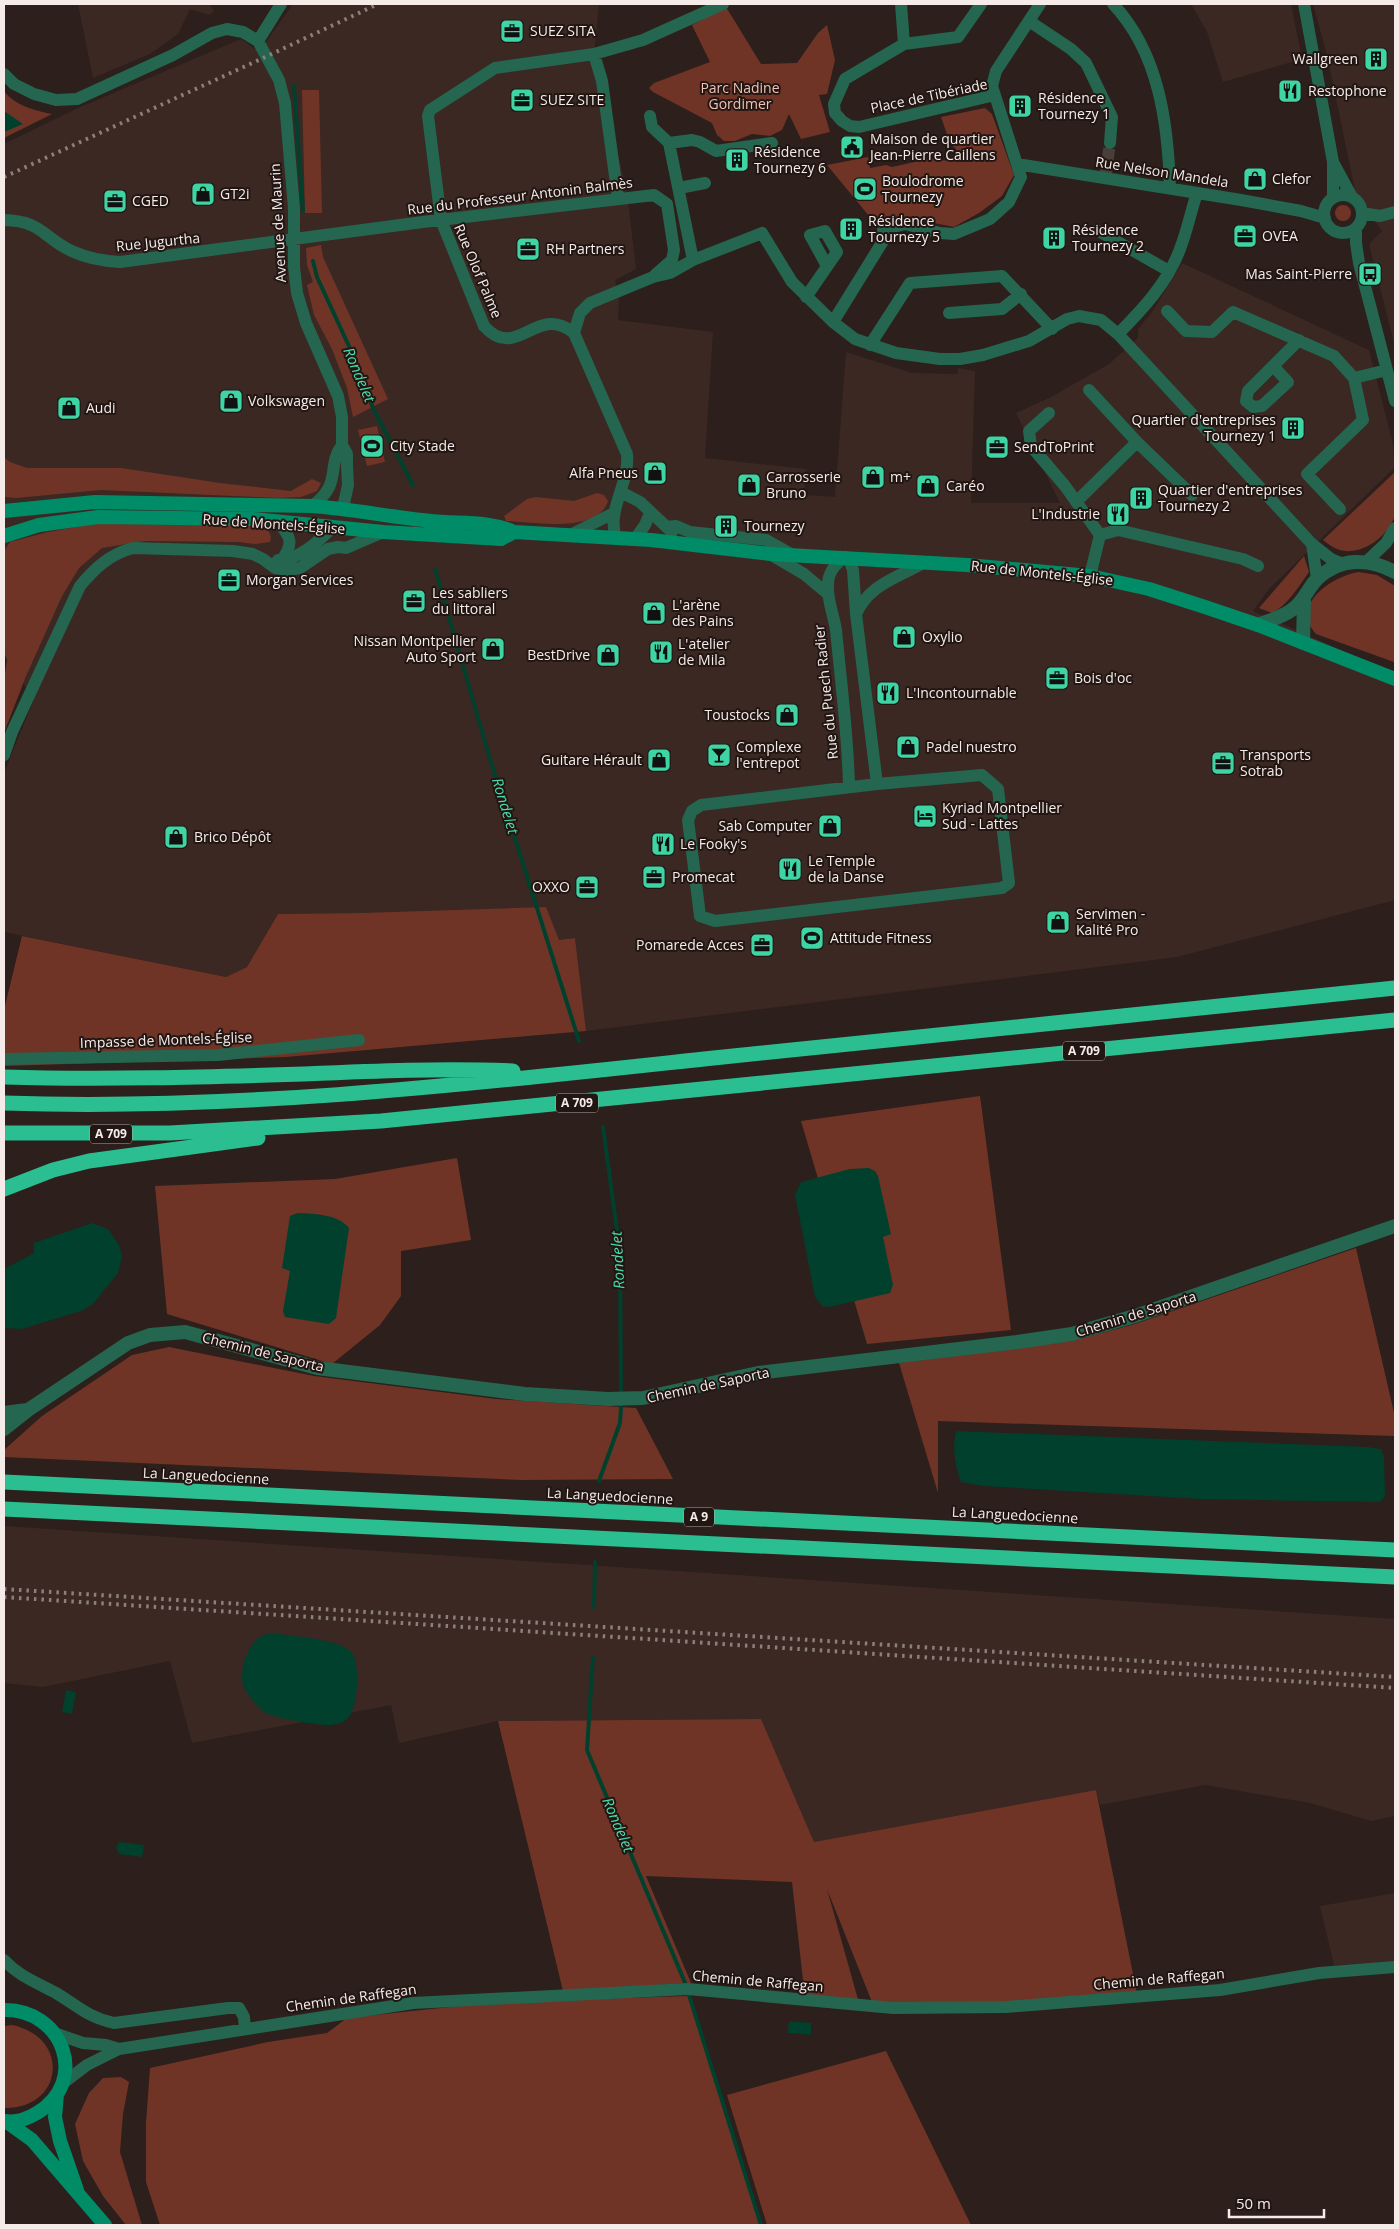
<svg xmlns="http://www.w3.org/2000/svg" width="1399" height="2229" font-family="'Open Sans',sans-serif">
<style>
.built{fill:#3b2823}
.green{fill:#703426}
.water{fill:#01402d}
.lines{fill:none;stroke-linecap:round;stroke-linejoin:round}
.stream{stroke:#01402d;stroke-width:4}
.minor-tunnel{stroke:#4a3e3b;stroke-width:12;stroke-dasharray:12 6;stroke-linecap:butt}
.minor{stroke:#24664f;stroke-width:12}
.tertiary{stroke:#24664f;stroke-width:14}
.secondary{stroke:#008c67;stroke-width:14}
.motorway{stroke:#2abe90;stroke-width:15}
.rail{stroke:#8b807d;stroke-width:4;stroke-dasharray:2.5 5;stroke-linecap:butt}
.labels{text-anchor:middle;stroke-width:4;stroke-linejoin:round;paint-order:stroke}
.shield{fill:#221613;stroke:#b6aba9;stroke-width:1}
.shield-label{font-size:12px;font-weight:bold;fill:#f5ebe9}
.poi-label{font-size:14px;fill:#f5ebe9;stroke:#221613;text-anchor:start}
.park-label{font-size:14px;fill:#f1c1b6;stroke:#221613}
.street-label{font-size:14px;fill:#f5ebe9;stroke:#221613}
.water-label{font-size:15px;font-style:italic;fill:#4adbaa;stroke:#221613}
</style>
<rect width="100%" height="100%" fill="#2c1f1c"/>
<path class="built" d="M78,4H210L214,11L209,15L190,9L178,34L150,54L93,78Z
M293,4H599L594,54L627,192L636,269L615,280L619,300L618,320L713,332L705,458L806,469L804,495L835,497L846,352L912,373L958,374V368L975,371L971,503H1060L1016,413L1051,397L1109,364L1138,338V329L1152,312L1182,263L1369,350L1393,444L1395,467L1269,589L1253,611L1395,674V900L1177,957L586,1031L575,938L559,940L363,913L278,914L247,967L226,977L4,932V773L34,699L7,660L4,652V144L78,108L241,39L255,49L266,42Z
M1191,4H1291L1302,59L1223,82L1207,32Z
M1313,4H1395V347L1370,248V243L1382,231L1356,195L1327,55Z
M4,1526L1395,1619V1816L1371,1821L1310,1803L1205,1785L1100,1805L1096,1790L814,1842L761,1719L498,1721L399,1743L391,1705L192,1743L170,1661L43,1687L4,1683Z
M1395,1893V1962L1334,1965L1320,1906Z"/>
<path class="green" d="M726,7L761,64L797,63L818,33L827,25L835,60L827,94L819,95L830,132L801,139L789,114L782,130L770,136L752,134L735,141H724L717,135L712,123L653,92L649,88L654,83L710,62L692,25Z
M302,90H319L322,213H305Z
M4,91C14,105 36,111 52,114L4,138Z
M985,108L992,114L1014,175L1002,196L979,213L954,227L909,218L884,224L874,222L827,165L868,157L870,168L886,165L892,167L937,157L941,160L949,161L955,156L956,149L950,143L941,117Z
M1335 213a8 8 0 1 1 16 0a8 8 0 1 1-16 0Z
M321,245L323,257L388,399L353,417L347,388L332,349L314,315L307,285L313,282L307,265L306,248Z
M377,426L385,462L367,466L358,430Z
M4,457L10,462L27,468H121L220,483L291,491L312,479L321,483L317,491L301,497L279,498L101,490L16,498L4,497Z
M1395,472C1396,483 1398,505 1395,515C1389,537 1359,558 1337,549C1332,547 1327,543 1323,540Z
M597,493L604,495L608,501C598,534 533,522 506,521L504,516L527,499L536,497L574,501Z
M93,524L255,525L267,527L271,537L270,542L255,544L238,542L145,541L102,548L79,568L62,596L26,676L4,733V680L7,660L4,652V551L10,542L48,532Z
M1304,556L1309,572C1298,587 1289,604 1272,613L1259,608Z
M1359,572L1377,575L1395,586L1394,662L1316,634C1289,605 1332,576 1359,572Z
M546,907L559,940L575,938L586,1031L286,1057L4,1066V1010L22,936L226,977L247,967L278,914L363,913Z
M980,1096L1011,1330L867,1344L801,1121Z
M457,1158L471,1240L401,1251V1296L380,1325L332,1364L167,1314L155,1186L335,1179Z
M1356,1248L1395,1417V1436L938,1421V1493L899,1363L1072,1341L1135,1324Z
M169,1347L314,1376L496,1399L636,1408L673,1479L522,1480L4,1457V1450L42,1416L132,1355Z
M761,1719L814,1842L1096,1790L1137,1994L1023,2005L872,2002L827,1889L859,2003L805,1998L792,1882L646,1876L691,1983L563,1991L498,1721Z
M688,1996L760,2225H160L146,2182V2123L150,2068L268,2042L327,2033L347,2018L459,2006L559,2000Z
M12,2025C71,2037 64,2109 4,2108V2026Z
M886,2051L971,2225H767L727,2095Z
M121,2077L129,2082L123,2114L120,2152L142,2225H126L103,2196L83,2161L75,2124L89,2093L103,2078Z"/>
<path class="water" d="M4,111L23,124L4,132Z
M869,1168L875,1171L878,1176L891,1234L883,1237L893,1285L890,1293L829,1307L822,1306L815,1297L795,1195L801,1182L850,1169Z
M298,1213C315,1214 338,1214 349,1228L336,1318L329,1324L285,1317L283,1311L290,1271L282,1268L290,1216Z
M92,1223L108,1229L119,1245L122,1257L118,1273L93,1304L81,1311L22,1329L4,1328V1269L34,1253V1243Z
M956,1431L1368,1447L1381,1449L1384,1457L1385,1496L1380,1502L1200,1499L983,1486L961,1482C955,1467 952,1446 956,1431Z
M279,1634C298,1637 334,1639 349,1650C362,1659 358,1707 348,1718C343,1724 334,1725 327,1725C316,1725 273,1718 264,1712C257,1706 246,1694 243,1685C239,1669 248,1642 264,1635C268,1633 275,1634 279,1634Z
M66,1690L76,1692L72,1714L62,1712Z
M120,1842L144,1845L142,1857L119,1854L116,1847Z
M789,2021L811,2023V2035L788,2033Z"/>
<g class="lines">
<path class="stream" d="M294,86L303,211
M313,261L317,277L354,357L373,408L413,485
M435,569L490,759L579,1041
M603,1127L620,1253L621,1394
M599,1481L620,1423L621,1407
M594,1607L595,1562
M593,1658L587,1750L686,1985
M689,1995L761,2225"/>
<path class="minor-tunnel" d="M1105,178L1110,143"/>
<path class="minor" d="M901,4L904,44
M981,4L958,37L904,44L845,79L834,104L835,113L842,121L850,126L859,127L995,95
M1113,4C1159,53 1168,123 1170,188
M1304,4L1333,162V198
M1029,21L1071,49L1086,63L1112,117L1110,143
M258,41L279,80L285,103L294,208V267L297,293L306,323L338,396L342,417V445L347,454V466L348,485L343,508
M258,41L281,4
M594,54L643,40L723,4
M4,74L14,84L34,94L56,100L77,99L173,55L212,33L227,29L243,32L258,41
M650,116L652,127L669,143
M669,143L693,260
M669,143L692,140L700,142L716,151L772,143
M1333,162L1352,197
M1017,164L1241,200L1301,211L1325,218
M679,188L705,183
M1324 214a19 19 0 1 1 38 0a19 19 0 1 1-38 0Z
M1362,213L1380,216L1395,212
M4,220C44,221 43,239 74,252C89,259 104,261 120,262L423,222L654,195L667,204L674,250L672,260L655,275
M1356,228V243L1359,263L1395,401
M1097,230L1169,271
M806,297L837,252L825,231L810,235L827,266
M1167,311L1186,331L1212,332L1233,312L1334,356L1354,378L1387,370
M949,313L1002,309L1021,294
M833,322L883,241V230L905,224L940,233L954,234L990,219L1009,202L1021,177L992,86L996,71L1040,4
M574,333L580,313L590,303L653,277L670,273L693,260L762,233L792,282L833,322L855,339L896,353L940,359H960L983,355L1029,341L1067,319L1079,316L1101,320L1118,334L1312,544L1331,559L1341,563
M1118,334C1143,309 1168,282 1180,249C1187,231 1191,211 1197,193
M870,345L910,283L1002,276L1052,329
M1273,366L1288,382L1262,406L1253,407L1246,401L1248,391L1299,340
M1089,390L1137,442L1192,495
M1049,413L1029,431L1031,446L1065,486L1100,535
M621,492L640,502L672,532
M1076,502L1137,442
M312,506C343,483 326,467 342,445
M1340,509L1307,474L1363,420L1354,378
M667,527L676,526L690,532L766,540L791,554
M568,536L614,513
M616,538C606,510 630,483 627,454L574,333C537,302 517,363 484,326L441,220L428,116L430,110L495,68L594,54L602,81L618,198
M635,539L645,525L650,513
M1312,544L1317,579
M770,554L804,574L828,594
M278,560H282C293,544 292,537 278,523
M282,560C304,556 317,542 333,527
M1366,562L1386,543L1395,528
M1090,576L1100,535L1118,530L1243,559L1258,566
M856,614C869,585 895,579 921,564
M4,755L12,732L80,586C95,568 110,554 133,548L233,551L253,554L263,559L275,568L288,570L300,568L328,549L338,547L346,548L383,532
M982,775L998,789L1009,883L1002,888L715,921L700,916L688,820L692,811L701,805L877,784Z
M849,787C848,735 841,683 836,630C834,616 827,600 828,585C828,572 835,564 845,557L850,562L853,570L856,614L877,784
M4,1059L218,1055L359,1040
M4,1960C20,1977 36,1982 56,1993C78,2006 87,2017 114,2023L228,2008H239L244,2017L245,2029
M54,2033L83,2043L106,2045L119,2049
M62,2084L87,2065L119,2049L413,2003L688,1989L893,2008L1006,2007L1220,1990L1319,1973L1395,1967"/>
<path class="tertiary" d="M1258,625C1270,620 1283,617 1293,609C1304,601 1308,588 1317,579C1340,557 1369,558 1395,572
M1303,643L1304,599
M4,1413L27,1410
M4,1429L28,1410L128,1343L150,1335L185,1332L317,1368L525,1394L608,1399L643,1398L758,1373L1017,1342L1072,1334L1135,1316L1395,1226"/>
<path class="secondary" d="M4,511L95,502L312,506C352,509 391,517 431,521C459,524 488,520 514,532L651,540L770,554L967,565L1090,576L1149,589L1205,607L1258,625L1395,679
M4,536L39,525L98,517L253,519L383,532L501,539L514,532
M4,2010C63,2009 90,2081 37,2113C27,2119 15,2123 4,2121
M57,2094L55,2117L60,2141L77,2190
M7,2122L32,2140L105,2225"/>
<path class="motorway" d="M4,1077C104,1080 204,1077 304,1074C373,1071 443,1068 513,1071
M4,1103C238,1111 472,1084 704,1059C934,1035 1165,1012 1395,988
M4,1133H170L381,1121L1395,1020
M4,1189L53,1170L89,1161L258,1138
M4,1482L1395,1550
M4,1509L1395,1577"/>
<path class="rail" d="M4,177L261,59L378,4
M4,1589L1395,1677
M4,1597L1395,1688"/>
</g>
<defs>
<g id="office-square" transform="scale(1.25)"><rect x="-9" y="-9" width="18" height="18" rx="4" fill="#3ed4a3" stroke="#221613"/><path d="M-6-3h4V-5.5h4V-3h4V5H-6ZM-1-4.5V-3h2v-1.5ZM-6 0V1H6V0Z" fill="#111"/></g>
<g id="building-square" transform="scale(1.25)"><rect x="-9" y="-9" width="18" height="18" rx="4" fill="#3ed4a3" stroke="#221613"/><path d="M-4-6H4V6H1V3H-1V6H-4ZM-2.5-4.3h1.7v1.8h-1.7ZM.8-4.3h1.7v1.8H.8ZM-2.5-1h1.7V.8h-1.7ZM.8-1h1.7V.8H.8Z" fill="#111"/></g>
<g id="restaurant-square" transform="scale(1.25)"><rect x="-9" y="-9" width="18" height="18" rx="4" fill="#3ed4a3" stroke="#221613"/><path d="M-5-6h1v4h1v-4h1v4h1v-4h1v5L-1.5 .5V6h-2V.5L-5-1ZM5-6V6H3V1.5H1.5Q1.5-4 5-6Z" fill="#111"/></g>
<g id="civic-square" transform="scale(1.25)"><rect x="-9" y="-9" width="18" height="18" rx="4" fill="#3ed4a3" stroke="#221613"/><path d="M-.6-6.5H3V-4.5H.6V-3L4-1V1h2V6H-6V1h2V-1L-.6-3ZM-1.2 2.5V6h2.4V2.5Z" fill="#111"/></g>
<g id="shop-square" transform="scale(1.25)"><rect x="-9" y="-9" width="18" height="18" rx="4" fill="#3ed4a3" stroke="#221613"/><path d="M-5-2.5h2.3a2.7 3.5 0 0 1 5.4 0H5L5.5 6h-11ZM-1.5-2.5h3a1.5 2.3 0 0 0-3 0Z" fill="#111"/></g>
<g id="stadium-square" transform="scale(1.25)"><rect x="-9" y="-9" width="18" height="18" rx="4" fill="#3ed4a3" stroke="#221613"/><path d="M0-5a6.5 5 0 1 0 0 10a6.5 5 0 1 0 0-10ZM-3.5-1.8h7v3.6h-7Z" fill="#111"/></g>
<g id="bus-square" transform="scale(1.25)"><rect x="-9" y="-9" width="18" height="18" rx="4" fill="#3ed4a3" stroke="#221613"/><path d="M-5-6H5V4H4V6H2V4H-2V6H-4V4H-5ZM-3.5-4V0h7V-4ZM-3.5 1.2v1.5H-2V1.2ZM2 1.2v1.5H3.5V1.2Z" fill="#111"/></g>
<g id="bar-square" transform="scale(1.25)"><rect x="-9" y="-9" width="18" height="18" rx="4" fill="#3ed4a3" stroke="#221613"/><path d="M-6-5H6L.8 .8V4.5H3.5V6h-7V4.5H-.8V.8Z" fill="#111"/></g>
<g id="hotel-square" transform="scale(1.25)"><rect x="-9" y="-9" width="18" height="18" rx="4" fill="#3ed4a3" stroke="#221613"/><path d="M-6-4.5h1.5V1H6V5H4.5V3h-9V5H-6ZM-4 0a1.8 1.8 0 1 1 3.6 0ZM.5 0V-2.5h3Q6-2.5 6 0Z" fill="#111"/></g>
</defs>
<g fill-rule="evenodd">
<use href="#office-square" x="512" y="31"/>
<use href="#building-square" x="1376" y="59"/>
<use href="#restaurant-square" x="1290" y="91"/>
<use href="#office-square" x="522" y="100"/>
<use href="#building-square" x="1020" y="106"/>
<use href="#civic-square" x="852" y="147"/>
<use href="#building-square" x="737" y="160"/>
<use href="#shop-square" x="1255" y="179"/>
<use href="#stadium-square" x="865" y="189"/>
<use href="#shop-square" x="203" y="194"/>
<use href="#office-square" x="115" y="201"/>
<use href="#building-square" x="851" y="229"/>
<use href="#office-square" x="1245" y="236"/>
<use href="#building-square" x="1054" y="238"/>
<use href="#office-square" x="528" y="249"/>
<use href="#bus-square" x="1370" y="274"/>
<use href="#shop-square" x="231" y="401"/>
<use href="#shop-square" x="69" y="408"/>
<use href="#building-square" x="1293" y="428"/>
<use href="#stadium-square" x="372" y="446"/>
<use href="#office-square" x="997" y="447"/>
<use href="#shop-square" x="655" y="473"/>
<use href="#shop-square" x="873" y="477"/>
<use href="#shop-square" x="749" y="485"/>
<use href="#shop-square" x="928" y="486"/>
<use href="#building-square" x="1141" y="498"/>
<use href="#restaurant-square" x="1118" y="514"/>
<use href="#building-square" x="726" y="526"/>
<use href="#office-square" x="229" y="580"/>
<use href="#office-square" x="414" y="601"/>
<use href="#shop-square" x="654" y="613"/>
<use href="#shop-square" x="904" y="637"/>
<use href="#shop-square" x="493" y="649"/>
<use href="#restaurant-square" x="661" y="652"/>
<use href="#shop-square" x="608" y="655"/>
<use href="#office-square" x="1057" y="678"/>
<use href="#restaurant-square" x="888" y="693"/>
<use href="#shop-square" x="787" y="715"/>
<use href="#shop-square" x="908" y="747"/>
<use href="#bar-square" x="719" y="755"/>
<use href="#shop-square" x="659" y="760"/>
<use href="#office-square" x="1223" y="763"/>
<use href="#hotel-square" x="925" y="816"/>
<use href="#shop-square" x="830" y="826"/>
<use href="#shop-square" x="176" y="837"/>
<use href="#restaurant-square" x="663" y="844"/>
<use href="#restaurant-square" x="790" y="869"/>
<use href="#office-square" x="654" y="877"/>
<use href="#office-square" x="587" y="887"/>
<use href="#shop-square" x="1058" y="922"/>
<use href="#stadium-square" x="812" y="938"/>
<use href="#office-square" x="762" y="945"/>
</g>
<g class="labels">
<g class="shield">
<rect x="1063" y="1041.5" width="42" height="19" rx="4"/>
<rect x="556" y="1093.5" width="42" height="19" rx="4"/>
<rect x="90" y="1124.5" width="42" height="19" rx="4"/>
<rect x="684" y="1507.5" width="30" height="19" rx="4"/>
</g>
<g class="shield-label">
<text x="1084" y="1055">A 709</text>
<text x="577" y="1107">A 709</text>
<text x="111" y="1138">A 709</text>
<text x="699" y="1521">A 9</text>
</g>
<g class="poi-label">
<text x="530" y="36">SUEZ SITA</text>
<text x="1358" y="64" text-anchor="end">Wallgreen</text>
<text x="1308" y="96">Restophone</text>
<text x="1038" y="103">Résidence<tspan x="1038" dy="16">Tournezy 1</tspan></text>
<text x="540" y="105">SUEZ SITE</text>
<text x="870" y="144">Maison de quartier<tspan x="870" dy="16">Jean-Pierre Caillens</tspan></text>
<text x="754" y="157">Résidence<tspan x="754" dy="16">Tournezy 6</tspan></text>
<text x="1272" y="184">Clefor</text>
<text x="882" y="186">Boulodrome<tspan x="882" dy="16">Tournezy</tspan></text>
<text x="220" y="199">GT2i</text>
<text x="132" y="206">CGED</text>
<text x="868" y="226">Résidence<tspan x="868" dy="16">Tournezy 5</tspan></text>
<text x="1072" y="235">Résidence<tspan x="1072" dy="16">Tournezy 2</tspan></text>
<text x="1262" y="241">OVEA</text>
<text x="546" y="254">RH Partners</text>
<text x="1352" y="279" text-anchor="end">Mas Saint-Pierre</text>
<text x="248" y="406">Volkswagen</text>
<text x="86" y="413">Audi</text>
<text x="1276" y="425" text-anchor="end">Quartier d'entreprises<tspan x="1276" dy="16">Tournezy 1</tspan></text>
<text x="390" y="451">City Stade</text>
<text x="1014" y="452">SendToPrint</text>
<text x="638" y="478" text-anchor="end">Alfa Pneus</text>
<text x="766" y="482">Carrosserie<tspan x="766" dy="16">Bruno</tspan></text>
<text x="890" y="482">m+</text>
<text x="946" y="491">Caréo</text>
<text x="1158" y="495">Quartier d'entreprises<tspan x="1158" dy="16">Tournezy 2</tspan></text>
<text x="1100" y="519" text-anchor="end">L'Industrie</text>
<text x="744" y="531">Tournezy</text>
<text x="246" y="585">Morgan Services</text>
<text x="432" y="598">Les sabliers<tspan x="432" dy="16">du littoral</tspan></text>
<text x="672" y="610">L'arène<tspan x="672" dy="16">des Pains</tspan></text>
<text x="922" y="642">Oxylio</text>
<text x="476" y="646" text-anchor="end">Nissan Montpellier<tspan x="476" dy="16">Auto Sport</tspan></text>
<text x="678" y="649">L'atelier<tspan x="678" dy="16">de Mila</tspan></text>
<text x="590" y="660" text-anchor="end">BestDrive</text>
<text x="1074" y="683">Bois d'oc</text>
<text x="906" y="698">L'Incontournable</text>
<text x="770" y="720" text-anchor="end">Toustocks</text>
<text x="736" y="752">Complexe<tspan x="736" dy="16">l'entrepot</tspan></text>
<text x="926" y="752">Padel nuestro</text>
<text x="1240" y="760">Transports<tspan x="1240" dy="16">Sotrab</tspan></text>
<text x="642" y="765" text-anchor="end">Guitare Hérault</text>
<text x="942" y="813">Kyriad Montpellier<tspan x="942" dy="16">Sud - Lattes</tspan></text>
<text x="812" y="831" text-anchor="end">Sab Computer</text>
<text x="194" y="842">Brico Dépôt</text>
<text x="680" y="849">Le Fooky's</text>
<text x="808" y="866">Le Temple<tspan x="808" dy="16">de la Danse</tspan></text>
<text x="672" y="882">Promecat</text>
<text x="570" y="892" text-anchor="end">OXXO</text>
<text x="1076" y="919">Servimen -<tspan x="1076" dy="16">Kalité Pro</tspan></text>
<text x="830" y="943">Attitude Fitness</text>
<text x="744" y="950" text-anchor="end">Pomarede Acces</text>
</g>
<g class="park-label">
<text x="740" y="93">Parc Nadine<tspan x="740" dy="16">Gordimer</tspan></text>
</g>
<g class="street-label">
<text transform="translate(929 96) rotate(-12)" y="5">Place de Tibériade</text>
<text transform="translate(1162 172) rotate(9)" y="5">Rue Nelson Mandela</text>
<text transform="translate(520 196) rotate(-7)" y="5">Rue du Professeur Antonin Balmès</text>
<text transform="translate(278 223) rotate(-93)" y="5">Avenue de Maurin</text>
<text transform="translate(158 242) rotate(-6)" y="5">Rue Jugurtha</text>
<text transform="translate(478 271) rotate(67)" y="5">Rue Olof Palme</text>
<text transform="translate(274 524) rotate(4)" y="5">Rue de Montels-Église</text>
<text transform="translate(1042 573) rotate(6)" y="5">Rue de Montels-Église</text>
<text transform="translate(826 692) rotate(-96)" y="5">Rue du Puech Radier</text>
<text transform="translate(166 1040) rotate(-2)" y="5">Impasse de Montels-Église</text>
<text transform="translate(1136 1314) rotate(-17)" y="5">Chemin de Saporta</text>
<text transform="translate(263 1352) rotate(14)" y="5">Chemin de Saporta</text>
<text transform="translate(708 1385) rotate(-12)" y="5">Chemin de Saporta</text>
<text transform="translate(206 1476) rotate(3)" y="5">La Languedocienne</text>
<text transform="translate(610 1496) rotate(3)" y="5">La Languedocienne</text>
<text transform="translate(1015 1515) rotate(3)" y="5">La Languedocienne</text>
<text transform="translate(1159 1979) rotate(-5)" y="5">Chemin de Raffegan</text>
<text transform="translate(758 1981) rotate(5)" y="5">Chemin de Raffegan</text>
<text transform="translate(351 1998) rotate(-8)" y="5">Chemin de Raffegan</text>
</g>
<g class="water-label">
<text transform="translate(359 375) rotate(67)" y="5">Rondelet</text>
<text transform="translate(505 806) rotate(73)" y="5">Rondelet</text>
<text transform="translate(618 1260) rotate(-93)" y="5">Rondelet</text>
<text transform="translate(618 1825) rotate(67)" y="5">Rondelet</text>
</g>
</g>
<rect width="1399" height="2229" fill="none" stroke="#f5ebe9" stroke-width="10"/>
<path d="M1229 2209v8h95v-8" fill="none" stroke="#f5ebe9" stroke-width="2.5"/>
<text x="1236" y="2209" font-size="15" fill="#f5ebe9" stroke="#221613" stroke-width="4" paint-order="stroke">50 m</text>
</svg>
